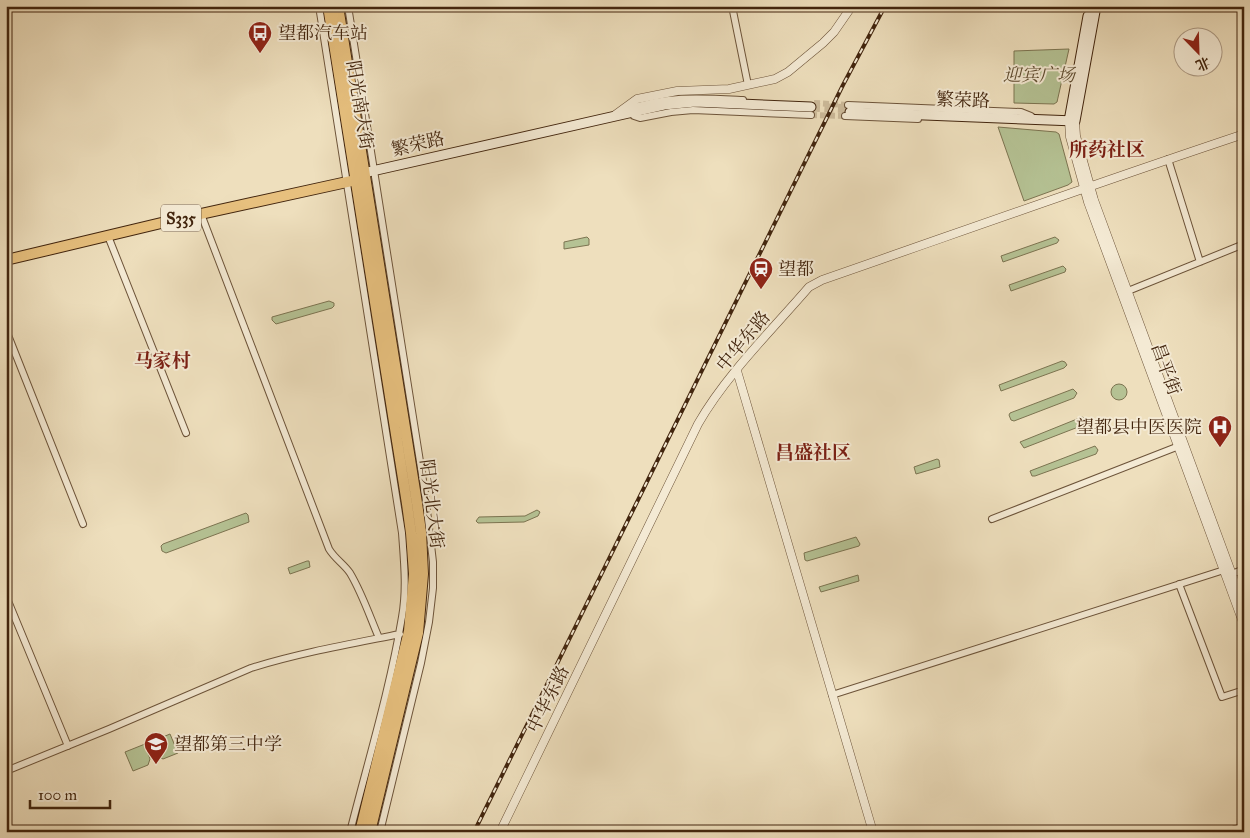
<svg xmlns="http://www.w3.org/2000/svg" width="1250" height="838" font-family="'IM FELL Great Primer','Noto Serif SC',serif">
<style>
.green{fill:#b5c294;stroke:#7c7451}
.lines{fill:none;stroke-linecap:round;stroke-linejoin:round}
.minor-tunnel{stroke:#ccba9a;stroke-width:6;stroke-dasharray:6 3;stroke-linecap:butt}
.secondary-tunnel{stroke:#ccba9a;stroke-width:9;stroke-dasharray:9 4.5;stroke-linecap:butt}
.minor-casing{stroke:#6d543a;stroke-width:8}
.tertiary-casing{stroke:#6d543a;stroke-width:9}
.secondary-casing{stroke:#42250e;stroke-width:11}
.primary-casing{stroke:#42250e;stroke-width:12}
.trunk-casing{stroke:#42250e;stroke-width:12}
.minor{stroke:#f4ead4;stroke-width:6}
.tertiary{stroke:#f4ead4;stroke-width:8}
.secondary{stroke:#f4ead4;stroke-width:9}
.primary{stroke:#e7c07e;stroke-width:10}
.trunk{stroke:#e7c07e;stroke-width:10}
.rail-casing{stroke:#42250e;stroke-width:4}
.rail{stroke:#f4ead4;stroke-width:2;stroke-dasharray:5.5;stroke-linecap:butt}
.labels{text-anchor:middle;stroke-width:4;stroke-linejoin:round;paint-order:stroke}
.shield{fill:#f4ead4;stroke:#776049;stroke-width:1}
.shield-label{font-size:16px;font-weight:bold;fill:#42250e}
.poi-label{font-size:18px;fill:#42250e;stroke:#f4ead4;text-anchor:start}
.park-label{font-size:18px;font-style:italic;fill:#5f4c30;stroke:#f4ead4}
.street-label{font-size:18px;fill:#42250e;stroke:#f4ead4}
.neighbourhood-label{font-size:19px;font-weight:bold;fill:#7a1f14;stroke:#f4ead4}
</style>
<rect width="100%" height="100%" fill="#eedfbd"/>
<filter id="stains"><feTurbulence type="fractalNoise" baseFrequency=".004" numOctaves="4"/><feColorMatrix values="0 0 0 0 .2 0 0 0 0 .09 0 0 0 0 .02 0 0 0 .5 -.17"/></filter>
<radialGradient id="worn" r=".72"><stop offset=".6" stop-color="#630" stop-opacity="0"/><stop offset="1" stop-color="#630" stop-opacity=".3"/></radialGradient>
<path class="green" d="M1069,49L1057,102L1054,104L1014,103V51Z
M998,127L1056,132L1059,134L1072,182L1068,185L1024,201Z
M587,237L589,239V245L564,249V242Z
M1055,237L1059,240L1057,243L1003,262L1001,256Z
M1063,266L1066,269L1065,272L1011,291L1009,285Z
M329,301L334,303V306L332,308L276,324L272,320V317Z
M1062,361L1065,362L1067,365L1064,368L1001,391L999,385Z
M1111 392a8 8 0 1 1 16 0a8 8 0 1 1-16 0Z
M1073,389L1077,393L1074,398L1014,421L1011,420L1009,415L1010,413Z
M1082,417L1086,419V424L1024,448L1020,442Z
M1095,446L1098,450L1096,454L1035,476H1032L1030,471Z
M937,459L939,460L940,467L916,474L914,467Z
M537,510L540,512L538,516L524,522L478,523L476,521L479,517L525,516Z
M246,513L248,515L249,522L166,553L162,551L161,546L163,544Z
M856,537L860,544L859,546L807,561L805,560L804,553Z
M307,561H309L310,567L290,574L288,568Z
M858,575L859,581L821,592L819,587Z
M170,734L178,753L163,759L157,756L151,742Z
M145,744L150,759L148,765L133,771L125,752Z"/>
<g class="lines">
<path class="minor-tunnel" d="M814,103L848,105
M811,115L845,116"/>
<path class="secondary-tunnel" d="M811,107L851,109"/>
<g class="minor-casing">
<path id="minor" d="M319,6L402,533C404,561 407,589 402,617C390,689 368,761 350,832
M348,6L425,493L433,562V588L429,622L421,663L380,832
M732,6L748,85
M848,105L1021,112L1031,116
M627,110C664,95 704,98 743,100
M634,116L640,118L671,112L693,110L811,115
M845,116L918,119
M1168,159L1200,262
M201,214L329,549C335,559 344,564 350,573C362,593 370,617 379,638
M108,236L186,433
M1128,291L1244,244
M6,330L83,524
M992,519L1179,446
M1232,574L1244,569
M1179,584L1222,697L1244,690
M6,596L68,746
M832,695L1224,570
M6,771L109,729L251,668C299,653 350,644 400,634"/>
</g>
<g class="tertiary-casing">
<path id="tertiary" d="M615,115L637,99L677,91L729,89L775,79L788,72L823,43L834,32L852,6
M1069,121L1070,137L1088,202L1244,625
M1075,121L1076,136L1094,200L1244,607
M737,371L873,832
M500,832L698,424C726,375 772,330 809,287L822,280C963,231 1103,181 1244,134
M1227,832L1244,827"/>
</g>
<g class="secondary-casing">
<path id="secondary" d="M850,112L1075,121L1096,6
M1069,121L1088,16
M359,174L664,105L695,102L811,107"/>
</g>
<g class="primary-casing">
<path id="primary" d="M6,260L178,219L356,180"/>
</g>
<g class="trunk-casing">
<path id="trunk" d="M328,6L407,504L411,533L414,574L409,631L360,832
M338,6L417,503L421,532L423,574L418,633L370,832"/>
</g>
<use href="#minor" class="minor"/>
<use href="#tertiary" class="tertiary"/>
<use href="#secondary" class="secondary"/>
<use href="#primary" class="primary"/>
<use href="#trunk" class="trunk"/>
<g class="rail-casing">
<path id="rail" d="M474,832L843,85L885,6"/>
</g>
<use href="#rail" class="rail"/>
</g>
<defs>
<g id="bus-pin" transform="scale(1.25)"><path d="M0 17L-7.5 6A9.5 9.5 0 1 1 7.5 6Z" fill="#8f2418" stroke="#f4ead4"/><path d="M-5-6H5V4H4V6H2V4H-2V6H-4V4H-5ZM-3.5-4V0h7V-4ZM-3.5 1.2v1.5H-2V1.2ZM2 1.2v1.5H3.5V1.2Z" fill="#fff"/></g>
<g id="station-pin" transform="scale(1.25)"><path d="M0 17L-7.5 6A9.5 9.5 0 1 1 7.5 6Z" fill="#8f2418" stroke="#f4ead4"/><path d="M-3-6H3Q5-6 5-4V2Q5 4 3 4L4.5 6H3L1.5 4h-3L-3 6H-4.5L-3 4Q-5 4-5 2V-4Q-5-6-3-6ZM-3.5-4v3h7v-3ZM-3.5 1v1.5H-2V1ZM2 1v1.5H3.5V1Z" fill="#fff"/></g>
<g id="hospital-pin" transform="scale(1.25)"><path d="M0 17L-7.5 6A9.5 9.5 0 1 1 7.5 6Z" fill="#8f2418" stroke="#f4ead4"/><path d="M-5-5h3v3.5h4V-5h3V5h-3V1.5h-4V5h-3Z" fill="#fff"/></g>
<g id="school-pin" transform="scale(1.25)"><path d="M0 17L-7.5 6A9.5 9.5 0 1 1 7.5 6Z" fill="#8f2418" stroke="#f4ead4"/><path d="M0-5L7-2L0 1L-7-2ZM-4 1L0 2.5L4 1V4Q0 6-4 4Z" fill="#fff"/></g>
</defs>
<g fill-rule="evenodd">
<use href="#bus-pin" x="260" y="33"/>
<use href="#station-pin" x="761" y="269"/>
<use href="#hospital-pin" x="1220" y="427"/>
<use href="#school-pin" x="156" y="744"/>
</g>
<g class="labels">
<rect class="shield" x="161" y="204.5" width="40" height="27" rx="4"/>
<g class="shield-label">
<text x="181" y="224">S335</text>
</g>
<g class="poi-label">
<text x="278" y="39">望都汽车站</text>
<text x="778" y="275">望都</text>
<text x="1202" y="433" text-anchor="end">望都县中医医院</text>
<text x="174" y="750">望都第三中学</text>
</g>
<g class="park-label">
<text x="1039" y="81">迎宾广场</text>
</g>
<g class="street-label">
<text transform="translate(963 100) rotate(2)" y="6">繁荣路</text>
<text transform="translate(360 105) rotate(81)" y="6">阳光南大街</text>
<text transform="translate(418 144) rotate(-13)" y="6">繁荣路</text>
<text transform="translate(743 341) rotate(-50)" y="6">中华东路</text>
<text transform="translate(1166 369) rotate(70)" y="6">昌平街</text>
<text transform="translate(432 504) rotate(83)" y="6">阳光北大街</text>
<text transform="translate(548 699) rotate(-64)" y="6">中华东路</text>
</g>
<g class="neighbourhood-label">
<text x="1107" y="156">所药社区</text>
<text x="162" y="367">马家村</text>
<text x="813" y="459">昌盛社区</text>
</g>
</g>
<rect width="1250" height="838" fill="none" stroke="#eedfbd" stroke-width="25"/>
<rect x="8" y="8" width="1235" height="823" fill="none" stroke="#42250e" stroke-width="2.5"/>
<rect x="12" y="12" width="1225" height="813" fill="none" stroke="#42250e"/>
<g transform="translate(1198 52) rotate(157)"><circle r="24" fill="#f4ead4" stroke="#ad9b85"/>
<path d="M0-4L9 19L0 12L-9 19Z" fill="#8f2418"/>
<text y="-8" font-size="14" font-weight="bold" text-anchor="middle" fill="#42250e">北</text>
</g>
<path d="M30 800v8h80v-8" fill="none" stroke="#42250e" stroke-width="2.5"/>
<text x="38" y="800" font-size="15" fill="#42250e" stroke="#f4ead4" stroke-width="4" paint-order="stroke">100 m</text>
<rect width="100%" height="100%" filter="url(#stains)"/>
<rect width="100%" height="100%" fill="url(#worn)"/>
</svg>
